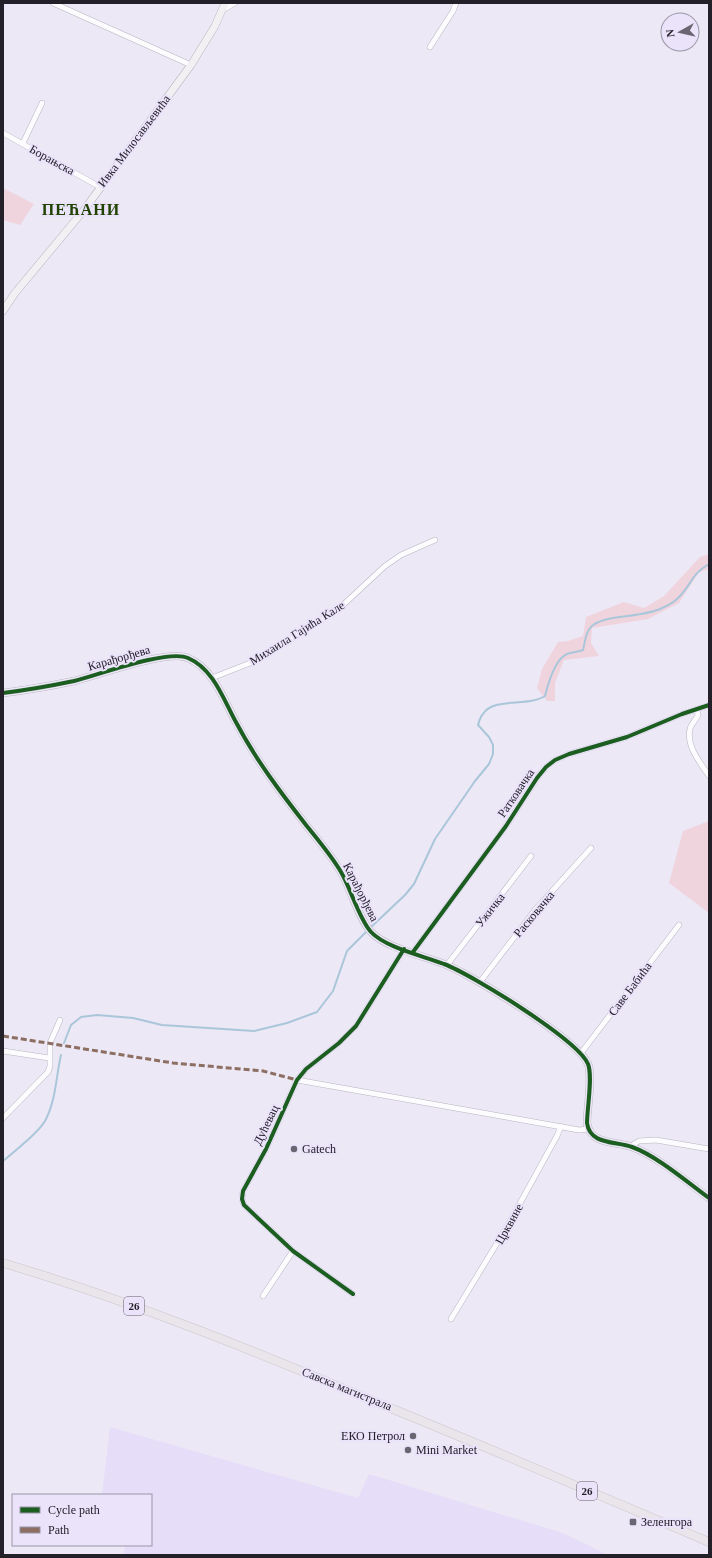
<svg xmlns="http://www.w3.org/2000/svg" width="712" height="1558" font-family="'Times New Roman',serif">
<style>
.built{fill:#e6def8}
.green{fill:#efd4de}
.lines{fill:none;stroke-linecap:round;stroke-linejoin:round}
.stream{stroke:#aac6da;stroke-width:2}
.street-casing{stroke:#b8b5c0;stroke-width:6}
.secondary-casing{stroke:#b8b5c0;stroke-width:8}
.primary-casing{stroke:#c8c6cc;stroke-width:9}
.street{stroke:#fcfcfe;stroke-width:5}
.secondary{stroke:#f3f0f4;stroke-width:7}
.primary{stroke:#eae5eb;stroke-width:8}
.quiet{stroke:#8d6e63;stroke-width:3;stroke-dasharray:6 3;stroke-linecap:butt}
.cycleway-casing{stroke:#eae3fa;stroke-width:6}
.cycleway{stroke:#1b5e20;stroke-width:4}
.poi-dot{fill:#696671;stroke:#eae3fa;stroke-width:1.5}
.labels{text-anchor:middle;stroke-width:4;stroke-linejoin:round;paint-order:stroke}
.shield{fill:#eae3fa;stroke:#5f5a68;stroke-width:1}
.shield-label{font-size:11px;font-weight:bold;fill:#23202a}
.street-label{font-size:12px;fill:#23202a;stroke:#eae3fa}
.poi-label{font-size:12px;fill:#23202a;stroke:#eae3fa;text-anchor:start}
.district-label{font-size:16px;font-weight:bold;letter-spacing:1px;fill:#214300;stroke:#eae3fa}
</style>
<rect width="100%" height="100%" fill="#ece8f5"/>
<path class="built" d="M110,1427L358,1498L369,1474L563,1533L604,1553L610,1555H123L126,1545H151V1495H102Z"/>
<path class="green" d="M3,188L34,204L20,225L3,220Z
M709,554V569L699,572L679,603L648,619L592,628L591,643L599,656L564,660L555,683V701H547L537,688L542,669L558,642L568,641L583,636L586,617L624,602L644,608L664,596L700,557Z
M709,821V913L669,883L683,831Z"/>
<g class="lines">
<path class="stream" d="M370,928L405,895L414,884L435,839L475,781L489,764L493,754V745L489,737L478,725C479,722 480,717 483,714C493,697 528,707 545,696C548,684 555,659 567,654C572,652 578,652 583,650C585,642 586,630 593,625C608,614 643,618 662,608C667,606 674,602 678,598C691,586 691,574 709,564
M64,1043L71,1025L81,1017L97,1015L133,1018L162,1025L254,1031L287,1023L317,1012L333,991L347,951L367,931
M3,1161C14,1152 39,1132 45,1121C56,1101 56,1076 61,1055"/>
<g class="street-casing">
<path id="street" d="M53,3L191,65
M223,8H226L235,3
M430,47L453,11L456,3
M3,133L100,187
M23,143L42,103
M212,678L255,661L330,615L343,605L385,566L401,555L435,540
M697,709L698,715C696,720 691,724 690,729C686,746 700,762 709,776
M413,952L506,826L537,778L546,767L555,760L569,754L627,737L682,714L709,705
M447,965L531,856
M480,982L535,910L591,848
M3,1051L49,1058
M581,1053L679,925
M297,1080L579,1130L588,1129
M3,1118L48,1072L50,1066V1043L60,1020
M631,1146L639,1141L656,1140L709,1149
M353,1294L293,1251L244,1205L242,1199L243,1191L266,1149L297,1080L306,1069L339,1043L356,1026L404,949
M263,1296L293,1251
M451,1319L508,1225L557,1136L561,1126"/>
</g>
<g class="secondary-casing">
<path id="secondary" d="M3,311L15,293L84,210L191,65L215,26L225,3
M3,693C27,690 50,686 74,681C98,675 168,649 188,658C214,669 224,701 237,724C256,760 281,793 306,825C318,840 331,855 341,872C351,889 359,919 371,932C386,948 424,956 444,964C471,974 578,1040 588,1064C593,1076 587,1109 587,1123C590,1145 615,1141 632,1147C657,1156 687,1182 709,1198"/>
</g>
<g class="primary-casing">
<path id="primary" d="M3,1263C131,1301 255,1351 378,1403C489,1448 599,1495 709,1542"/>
</g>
<use href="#street" class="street"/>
<use href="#secondary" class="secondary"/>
<use href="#primary" class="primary"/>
<path class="quiet" d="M3,1036L173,1063L263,1071L297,1080"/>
<g class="cycleway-casing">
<path id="cycleway" d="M3,693C27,690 50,686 74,681C98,675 168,649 188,658C214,669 224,701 237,724C256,760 281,793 306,825C318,840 331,855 341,872C351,889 359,919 371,932C386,948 424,956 444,964C471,974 578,1040 588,1064C593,1076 587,1109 587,1123C590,1145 615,1141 632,1147C657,1156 687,1182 709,1198
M413,952L506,826L537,778L546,767L555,760L569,754L627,737L682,714L709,705
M353,1294L293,1251L244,1205L242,1199L243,1191L266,1149L297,1080L306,1069L339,1043L356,1026L404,949"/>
</g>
<use href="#cycleway" class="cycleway"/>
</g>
<g class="poi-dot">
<circle cx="294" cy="1149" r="4"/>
<circle cx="413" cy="1436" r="4"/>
<circle cx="408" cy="1450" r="4"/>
<rect x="629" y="1518" width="8" height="8" rx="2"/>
</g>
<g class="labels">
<g class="shield">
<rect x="124" y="1297" width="20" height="18" rx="3"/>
<rect x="577" y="1482" width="20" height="18" rx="3"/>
</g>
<g class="shield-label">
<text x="134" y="1310">26</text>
<text x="587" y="1495">26</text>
</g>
<g class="street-label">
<text transform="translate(134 141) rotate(-53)" y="4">Ивка Милосављевића</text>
<text transform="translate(52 160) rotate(29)" y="4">Борањска</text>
<text transform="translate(297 633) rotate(-32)" y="4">Михаила Гајића Кале</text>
<text transform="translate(119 658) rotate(-16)" y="4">Карађорђева</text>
<text transform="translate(516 793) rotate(-56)" y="4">Ратковачка</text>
<text transform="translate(361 892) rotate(63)" y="4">Карађорђева</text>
<text transform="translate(490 910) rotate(-52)" y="4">Ужичка</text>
<text transform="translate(534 914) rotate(-50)" y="4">Расковачка</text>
<text transform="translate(630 989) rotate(-53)" y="4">Саве Бабића</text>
<text transform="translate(266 1125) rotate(-64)" y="4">Дућевац</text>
<text transform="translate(509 1224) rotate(-61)" y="4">Црквине</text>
<text transform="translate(347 1389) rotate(22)" y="4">Савска магистрала</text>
</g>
<g class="poi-label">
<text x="302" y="1153">Gatech</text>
<text x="405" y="1440" text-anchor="end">ЕКО Петрол</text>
<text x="416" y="1454">Mini Market</text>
<text x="641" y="1526">Зеленгора</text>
</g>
<g class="district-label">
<text x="81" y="215">ПЕЋАНИ</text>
</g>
</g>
<rect width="712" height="1558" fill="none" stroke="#23202a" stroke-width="8"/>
<rect x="12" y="1494" width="140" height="52" fill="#eae3fa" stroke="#9a95a7"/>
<rect x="20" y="1507" width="20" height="6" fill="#1b5e20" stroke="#9a95a7"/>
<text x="48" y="1514" font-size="12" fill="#23202a">Cycle path</text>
<rect x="20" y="1527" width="20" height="6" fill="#8d6e63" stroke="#9a95a7"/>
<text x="48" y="1534" font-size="12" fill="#23202a">Path</text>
<g transform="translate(680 32) rotate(262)"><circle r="19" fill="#eae3fa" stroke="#9a95a7"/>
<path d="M0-3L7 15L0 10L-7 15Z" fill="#696671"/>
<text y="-6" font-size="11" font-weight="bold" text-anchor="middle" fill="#23202a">N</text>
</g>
</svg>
